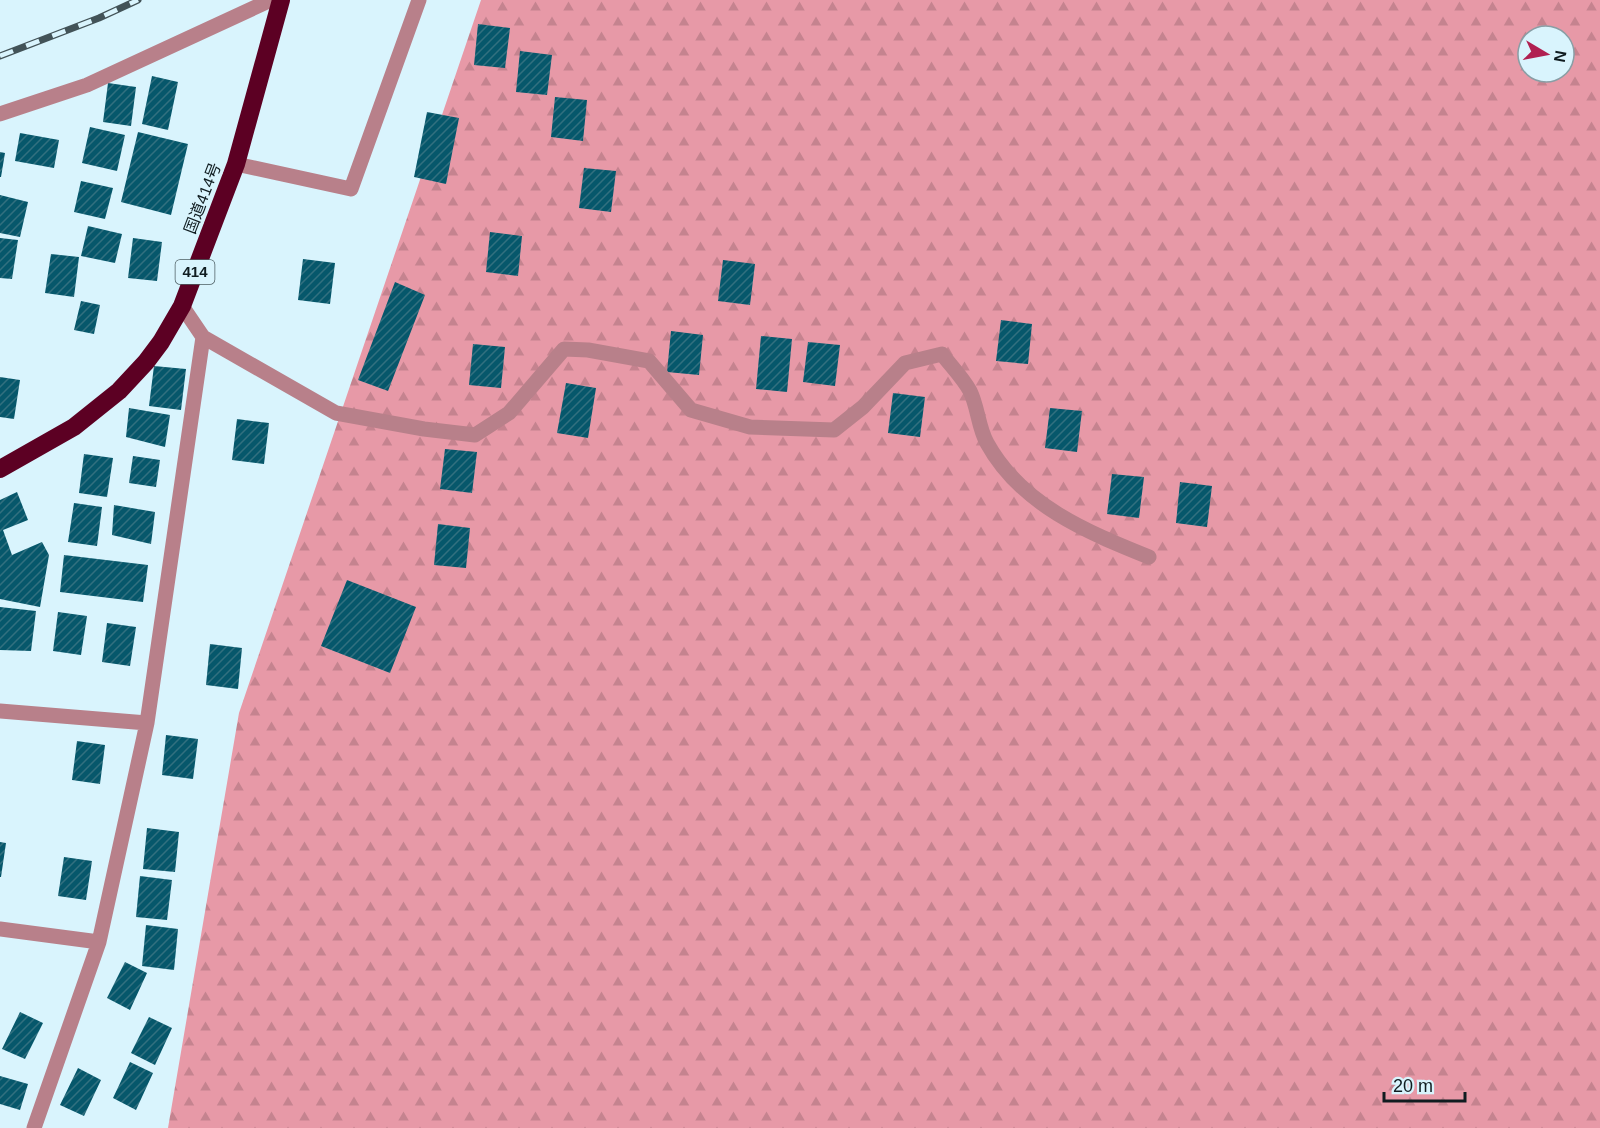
<svg xmlns="http://www.w3.org/2000/svg" width="1600" height="1128" font-family="Helvetica,'Noto Sans JP',sans-serif">
<style>
.forest{fill:url(#forest-firs);fill-rule:evenodd}
.building{fill:url(#building-hatch)}
.lines{fill:none;stroke-linecap:round;stroke-linejoin:round}
.minor{stroke:#b8808a;stroke-width:15}
.highway{stroke:#5c0023;stroke-width:18}
.rail-casing{stroke:#435358;stroke-width:7}
.rail{stroke:#d9f4fd;stroke-width:4.5;stroke-dasharray:14;stroke-linecap:butt}
.labels{text-anchor:middle;stroke-width:6;stroke-linejoin:round;paint-order:stroke}
.shield{fill:#d9f4fd;stroke:#4c5d62;stroke-width:1.5}
.shield-label{font-size:15px;font-weight:bold;fill:#101c20}
.street-label{font-size:16px;fill:#101c20;stroke:#d9f4fd}
</style>
<defs>
<pattern id="forest-firs" width="22" height="20" patternUnits="userSpaceOnUse" patternTransform="scale(1.5)"><rect width="22" height="20" fill="#e799a7"/><path d="M5 1l3.5 6h-7zM16 11l3.5 6h-7z" fill="#c5838f"/></pattern>
<pattern id="building-hatch" width="6" height="6" patternUnits="userSpaceOnUse" patternTransform="scale(1.5)"><rect width="6" height="6" fill="#06576b"/><path d="M-1 1l2-2M0 6l6-6M5 7l2-2" fill="none" stroke="#32707f"/></pattern>
</defs>
<rect width="100%" height="100%" fill="#d9f4fd"/>
<path class="forest" d="M481,0H1600V1128H168L239,713ZM1528,36H1564V72H1528Z"/>
<path class="building" d="M478,24L510,28L505,68L474,65Z
M520,51L552,55L547,95L516,92Z
M152,76L178,82L168,130L142,124Z
M108,83L136,87L131,126L103,122Z
M555,97L587,100L583,141L551,137Z
M427,112L459,118L446,184L414,177Z
M90,127L125,135L117,171L82,163Z
M138,132L188,144L171,215L121,202Z
M20,133L59,140L54,168L15,161Z
M0,152L5,153L1,177H0Z
M584,168L616,171L611,212L579,208Z
M81,181L113,188L105,219L74,212Z
M0,195L28,202L20,237L0,233Z
M88,226L122,234L115,263L81,256Z
M490,232L522,236L518,276L486,272Z
M0,238L18,240L12,279L0,278Z
M133,238L162,242L157,281L128,278Z
M51,254L79,257L74,297L45,293Z
M303,259L335,263L330,304L298,300Z
M723,260L755,264L750,305L718,301Z
M395,282L425,295L388,391L358,380Z
M81,301L100,305L94,334L74,330Z
M1001,320L1032,324L1028,364L996,361Z
M671,331L703,335L699,375L667,372Z
M761,336L792,339L787,392L756,389Z
M808,342L840,345L835,386L803,382Z
M473,344L505,347L501,388L469,385Z
M154,366L186,369L181,410L149,406Z
M0,377L20,380L14,419L0,417Z
M566,383L596,388L588,438L557,433Z
M893,393L925,397L920,437L888,433Z
M129,408L170,415L165,447L126,437Z
M1050,408L1082,411L1077,452L1045,448Z
M237,419L269,423L264,464L232,460Z
M445,449L477,452L472,493L440,489Z
M84,454L113,458L107,497L79,493Z
M133,456L160,460L156,487L129,483Z
M1112,474L1144,477L1139,518L1107,514Z
M1180,482L1212,486L1207,527L1176,523Z
M17,492L28,520L3,530L12,555L42,542L49,555L40,607L0,599V500Z
M74,503L102,507L97,546L68,542Z
M114,505L155,512L151,544L112,535Z
M438,524L470,528L466,568L434,565Z
M64,555L148,565L143,602L60,592Z
M347,580L416,607L390,673L321,646Z
M0,607L36,611L31,651L0,650Z
M58,612L87,616L81,655L53,651Z
M107,623L136,627L130,666L102,662Z
M210,644L242,648L238,689L206,685Z
M166,735L198,739L193,779L162,775Z
M77,741L105,745L100,784L72,780Z
M147,828L179,832L175,872L143,869Z
M0,842L6,843L1,877H0Z
M64,857L92,861L86,900L58,896Z
M140,876L172,880L167,920L136,917Z
M146,925L178,929L174,970L142,966Z
M125,962L147,973L130,1010L107,998Z
M20,1012L43,1023L25,1059L2,1049Z
M149,1017L172,1028L155,1065L131,1053Z
M130,1062L153,1073L136,1110L113,1098Z
M78,1068L101,1080L84,1116L60,1105Z
M0,1076L28,1084L20,1110L0,1104Z"/>
<g class="lines">
<path class="minor" d="M0,114L87,85L271,0
M236,164L351,189L419,0
M203,337L336,413L424,429L475,435L509,413L564,349L588,350L649,361L691,410L750,427L834,430L863,407L905,363L942,354C951,366 963,378 970,391C978,407 978,427 987,443C1021,505 1087,532 1149,557
M0,711L147,723
M0,929L99,942
M34,1128L99,942L147,723L203,337L182,306"/>
<path class="highway" d="M0,469L74,427L119,391L146,362L161,342L182,306L236,164L281,0"/>
<g class="rail-casing">
<path id="rail" d="M0,56L99,18L138,0"/>
</g>
<use href="#rail" class="rail"/>
</g>
<g class="labels">
<rect class="shield" x="175.5" y="260" width="39" height="24" rx="4.5"/>
<g class="shield-label">
<text x="195" y="277">414</text>
</g>
<g class="street-label">
<text transform="translate(202 198) rotate(-69)" y="6">国道414号</text>
</g>
</g>
<g transform="translate(1546 54) rotate(100)"><circle r="28" fill="#d9f4fd" stroke="#899ea5" stroke-width="1.5"/>
<path d="M0-4.5L10 22L0 15L-10 22Z" fill="#b02051"/>
<text y="-9" font-size="16" font-weight="bold" text-anchor="middle" fill="#101c20">N</text>
</g>
<path d="M1384 1092v9h81v-9" fill="none" stroke="#101c20" stroke-width="3"/>
<text x="1393" y="1092" font-size="18" fill="#101c20" stroke="#d9f4fd" stroke-width="4.5" paint-order="stroke">20 m</text>
</svg>
